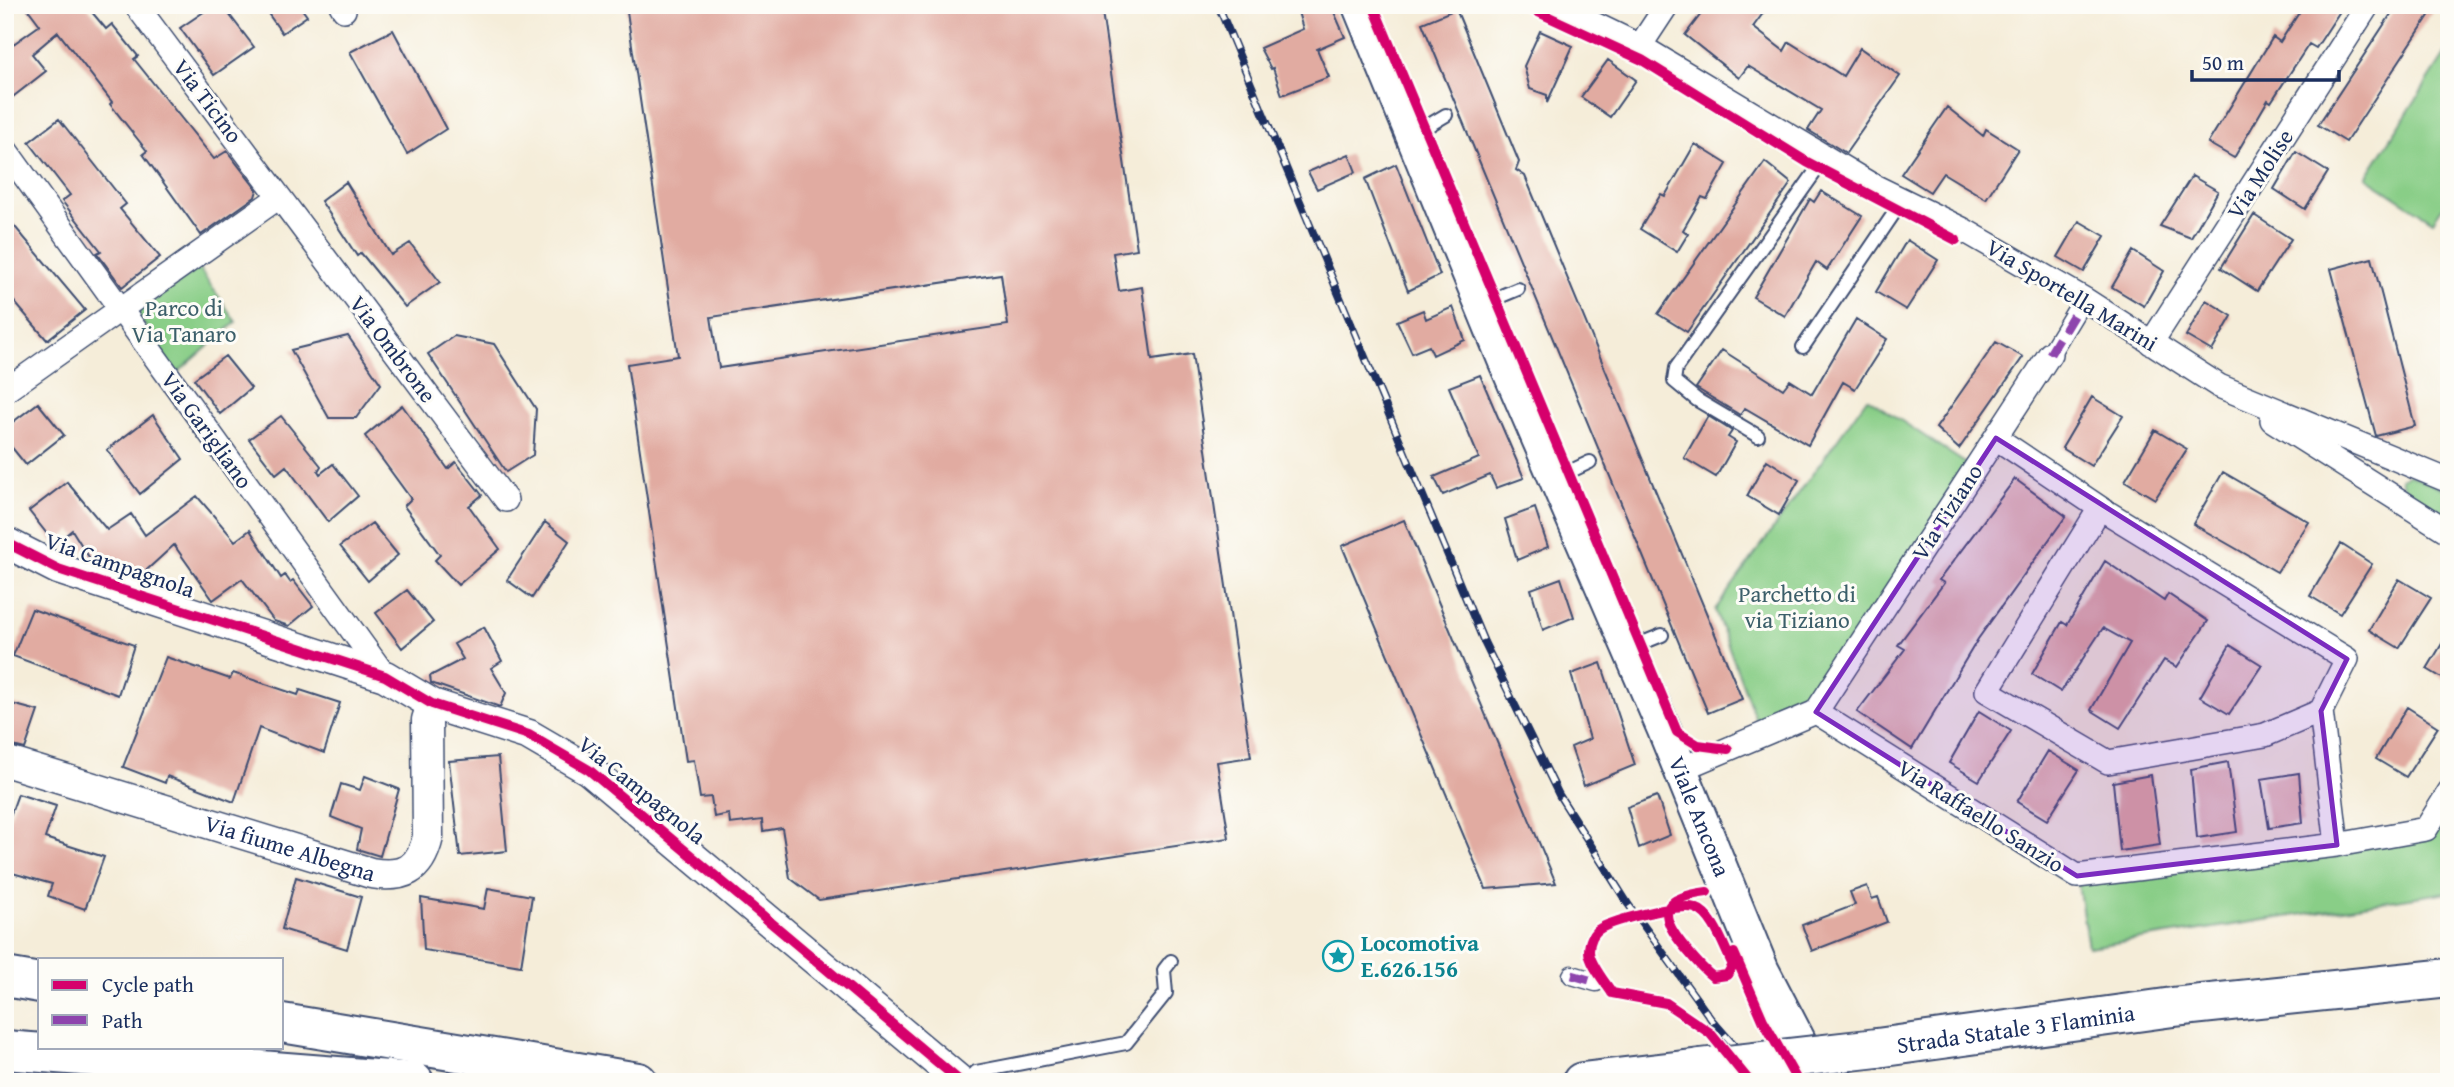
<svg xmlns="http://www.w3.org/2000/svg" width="2454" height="1087" font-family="'Gentium Book Plus',serif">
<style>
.green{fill:#89ce87;stroke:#527e72;stroke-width:2}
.building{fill:#e1aba1;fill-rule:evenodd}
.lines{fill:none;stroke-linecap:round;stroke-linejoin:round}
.service-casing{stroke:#3c4c70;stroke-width:16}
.pedestrian-casing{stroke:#3c4c70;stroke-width:21}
.minor-casing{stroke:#3c4c70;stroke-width:26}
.tertiary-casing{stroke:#3c4c70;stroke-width:33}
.secondary-casing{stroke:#3c4c70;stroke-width:37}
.trunk-casing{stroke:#3c4c70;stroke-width:42}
.service{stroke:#fff;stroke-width:12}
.pedestrian{stroke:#fff;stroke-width:18}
.minor{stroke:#fff;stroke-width:23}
.tertiary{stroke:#fff;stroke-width:30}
.secondary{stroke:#fff;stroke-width:33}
.trunk{stroke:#fff;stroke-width:38}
.rail-casing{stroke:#1b2f5e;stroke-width:8}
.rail{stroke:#fdfcf7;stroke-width:5;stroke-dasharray:16;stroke-linecap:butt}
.trunk-bridge-casing{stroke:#3c4c70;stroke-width:42;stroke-linecap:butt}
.trunk-bridge{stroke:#fff;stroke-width:38}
.quiet{stroke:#8e44ad;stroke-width:9;stroke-dasharray:18 9;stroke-linecap:butt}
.cycleway-casing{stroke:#fdfcf7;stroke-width:15}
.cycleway{stroke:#d6006c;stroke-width:10}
.marked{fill:#7b2cbf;fill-opacity:0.2;stroke:#7b2cbf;stroke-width:5;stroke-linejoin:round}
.labels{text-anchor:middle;stroke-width:6;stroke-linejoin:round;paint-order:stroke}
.street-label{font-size:23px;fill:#1b2f5e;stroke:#fdfcf7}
.park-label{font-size:23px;fill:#3c5f6a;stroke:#fdfcf7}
.culture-label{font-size:23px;font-weight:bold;fill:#0d838f;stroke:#fdfcf7;text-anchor:start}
</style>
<rect width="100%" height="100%" fill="#fdfcf7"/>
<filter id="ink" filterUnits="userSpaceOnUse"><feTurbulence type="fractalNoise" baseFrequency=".0143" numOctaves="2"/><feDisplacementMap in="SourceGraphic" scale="14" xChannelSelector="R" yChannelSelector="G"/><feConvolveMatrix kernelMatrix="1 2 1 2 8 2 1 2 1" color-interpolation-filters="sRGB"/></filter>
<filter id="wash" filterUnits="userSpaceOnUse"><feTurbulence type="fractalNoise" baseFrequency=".00686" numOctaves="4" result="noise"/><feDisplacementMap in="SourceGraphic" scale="28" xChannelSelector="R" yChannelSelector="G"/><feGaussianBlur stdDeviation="1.57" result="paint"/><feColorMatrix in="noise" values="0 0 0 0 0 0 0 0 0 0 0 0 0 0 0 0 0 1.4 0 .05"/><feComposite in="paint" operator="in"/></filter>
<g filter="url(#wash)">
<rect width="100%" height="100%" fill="#f5edd9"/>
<path class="green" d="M2448,50L2449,197L2433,221L2366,177Z
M199,268L236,322L174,376L137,312Z
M1867,398L1974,469L1813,698L1757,723L1715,610Z
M2409,474L2449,491V517L2403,487L2401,478Z
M2449,798V892L2088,947L2077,878L2427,833Z"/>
<g id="blocks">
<path class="building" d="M25,5H86L106,29L112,24L138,56L134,59L214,159L227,151L257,190L255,197L201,235L143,154L147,151L110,104L112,102L58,32L32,54L46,71L5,103V50L40,25Z
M214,5H222L254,47L214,75L180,28Z
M262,5H299L307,16L282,33Z
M626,5H1101L1137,249L1113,253L1119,291L1142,287L1152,360L1192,354L1251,757L1217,762L1229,838L819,900L790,878L782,828L763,831L762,820L730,824L729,814L714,817L711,797L700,798L694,760L686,761L627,364L678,356ZM1001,274L1008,325L719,368L711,317Z
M1296,5H1331L1345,37L1317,49L1329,77L1282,95L1273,68L1271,69L1260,48L1303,29Z
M1708,5H1769L1753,27L1784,51L1789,42L1843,76L1860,48L1900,76L1846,153L1808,130L1821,110L1748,66L1739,78L1685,35Z
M2304,5H2344L2316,48L2309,44L2271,102L2268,100L2234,158L2208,143L2273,37L2280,42Z
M2397,5H2436L2346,142L2318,125Z
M1456,9L1519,162L1516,170L1525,176L1742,699L1708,713L1422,23Z
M393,30L446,129L407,154L350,52Z
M1540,31L1573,46L1547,103V95L1530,89L1524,66Z
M1608,60L1636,80L1610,117L1581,97Z
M1947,107L1983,136L1986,129L2018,149L1986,199L1943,173L1930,192L1901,174Z
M59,119L126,204L120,209L160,257L122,287L97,253L101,251L62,201L70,195L29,142Z
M1695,144L1727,164L1707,199L1702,197L1683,230L1688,234L1677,252L1640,229L1661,194L1665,196Z
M2296,152L2328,172L2305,209L2274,189Z
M1349,154L1356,172L1317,189L1308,172Z
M1765,162L1791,183L1687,332L1658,314Z
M1396,164L1440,275L1408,291L1365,179Z
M2192,176L2218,191L2191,238L2160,226Z
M346,182L391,255L410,243L440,282L405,307L361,253L357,256L321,201Z
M1821,191L1862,216L1827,270L1816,262L1785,316L1753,297L1810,199L1814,202Z
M5,215L85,310L47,340L5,291Z
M2254,215L2291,239L2257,291L2221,268Z
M2079,221L2105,236L2084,272L2058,257Z
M1907,240L1938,260L1906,310L1876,292Z
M2133,251L2164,271L2144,306L2112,287Z
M2372,258L2415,426L2376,436L2331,269Z
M2206,300L2232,316L2212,351L2186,336Z
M1453,307L1465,340L1433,355L1429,346L1412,353L1397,321L1423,310L1426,319Z
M1856,319L1887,339L1855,389L1843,382L1808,445L1745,408L1740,415L1696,388L1722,350L1783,389L1790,380L1812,394Z
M348,336L381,384L356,418H329L291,350Z
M454,336L494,344L536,409L533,455L506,472L428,354Z
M1996,342L2023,357L1959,449L1936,428Z
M225,356L251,388L220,414L194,379Z
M1480,375L1524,478L1496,488L1490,475L1443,495L1434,477L1479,458L1449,387Z
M2092,397L2123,416L2091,466L2062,448Z
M38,403L64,435L26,465L5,439V428Z
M402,405L448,469L456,462L482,495L469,506L500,549L458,585L435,560L440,555L404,506L411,499L365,436Z
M153,415L183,459L140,494L107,450Z
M281,416L321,466L318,471L320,474L333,464L358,496L328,522L286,466L276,474L249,439Z
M1708,416L1732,431L1728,437L1736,442L1716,477L1684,458Z
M2155,430L2187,449L2155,499L2125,481Z
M1767,460L1799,480L1779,515L1747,496Z
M2223,472L2309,522L2277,572L2193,524Z
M2015,479L2066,516L1978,639L1912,749L1857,712L1905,649L1898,645L1944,583L1939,580Z
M67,482L107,530L131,514L145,535L197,496L235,541L250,530L281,578L285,575L290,582L293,580L313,606L289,626L274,621L242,579L213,600L174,545L139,577L92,562L72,530L55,544L29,511Z
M1535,508L1548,547L1517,560L1505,519Z
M1404,520L1556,883L1486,889L1342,546Z
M545,522L569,541L532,598L507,580Z
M372,523L398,555L368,581L340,546Z
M2341,544L2372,564L2340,614L2310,596Z
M2105,561L2164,601L2168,594L2208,621L2177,667L2164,660L2120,728L2091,710L2130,643L2103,628L2061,692L2032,674L2062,622L2067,625Z
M1561,578L1574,617L1543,630L1531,589Z
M2399,579L2431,598L2399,648L2369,630Z
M407,590L433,622L402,648L376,613Z
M32,609L134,645L118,695L13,656Z
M484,627L502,661L491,668L506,693L500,707L431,683L430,676L463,659L454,644Z
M2449,632V682L2427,669Z
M2230,645L2262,665L2229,714L2200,697Z
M166,657L230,679L233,673L298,695L300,690L340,703L324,753L259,728L234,802L167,776L165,783L123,767Z
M1601,663L1635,765L1584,786L1571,747L1590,739L1571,674Z
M12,704L38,711L25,749L5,744V719Z
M2407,707L2438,727L2406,777L2376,759Z
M1979,711L2011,731L1979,781L1949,763Z
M2048,751L2079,770L2047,820L2017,802Z
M498,757L507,851L460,856L449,761Z
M2228,762L2237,832L2197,838L2191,769Z
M2299,773L2303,823L2269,828L2261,779Z
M2151,775L2160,845L2120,851L2113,782Z
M365,776L399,789L380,856L357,849L361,829L331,817L341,784L360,790Z
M18,794L56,806L45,838L104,857L85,909L48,896L52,884L5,871V830Z
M1657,796L1670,835L1639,848L1627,807Z
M296,877L361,897L347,949L282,929Z
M1867,886L1872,899L1878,897L1887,922L1812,951L1802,925L1855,905L1850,892Z
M488,888L532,896L521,966L424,950L421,898L484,909Z"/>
</g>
</g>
<g filter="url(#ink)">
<use href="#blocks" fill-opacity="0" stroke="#3c4c70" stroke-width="2"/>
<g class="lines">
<g class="service-casing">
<path id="service" d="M1414,134L1446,115
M1482,304L1518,289
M1803,347L1903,200
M1758,436L1697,400L1674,381L1676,368L1818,168
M1556,478L1590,462
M1630,648L1662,635
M966,1082L976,1072L1126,1043L1166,993L1164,970L1171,961"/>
</g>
<g class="pedestrian-casing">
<path id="pedestrian" d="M2050,354L2076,311
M1572,975L1596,982"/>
</g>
<g class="minor-casing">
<path id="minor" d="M136,5L506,500
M341,5L344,10
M1555,5L1640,46L1870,184L1962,229L2084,299L2219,386L2449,481
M1640,46L1667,5
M5,149L385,676
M2151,343L2368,5
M5,391L279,197
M2272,420L2449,532
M1996,438L2100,508L2347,659L2321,711L2265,735L2108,762L1987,691L2100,508
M2321,711L2337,845
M1816,712L2050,354
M1681,769L1816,712L2077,876L2337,845L2426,829L2449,792"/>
</g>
<g class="tertiary-casing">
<g id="tertiary">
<path d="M5,542L58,569L385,676L432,704L529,735L589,770L961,1082"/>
<path id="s1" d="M5,761L371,873C403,878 420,871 428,837L427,720L432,704"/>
</g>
</g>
<g class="secondary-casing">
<g id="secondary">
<path id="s2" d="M1359,5L1505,361L1664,729L1762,970L1820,1082"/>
</g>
</g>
<g class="trunk-casing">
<g id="trunk">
<path d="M5,977L40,983"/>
<path d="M282,1023L638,1082"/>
<path id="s3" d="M1877,1048L2173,1007L2449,978"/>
<path d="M5,1050L414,1082"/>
<path d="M1582,1082L1701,1068"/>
</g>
</g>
<use href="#service" class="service"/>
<use href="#pedestrian" class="pedestrian"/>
<use href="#minor" class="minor"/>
<use href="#tertiary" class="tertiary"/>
<use href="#secondary" class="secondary"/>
<use href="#trunk" class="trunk"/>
<g class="rail-casing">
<path id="rail" d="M1218,5L1484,642L1559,795L1628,904L1711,1019L1766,1082"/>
</g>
<use href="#rail" class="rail"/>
<g class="trunk-bridge-casing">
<path id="trunk-bridge" d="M1701,1068L1877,1048"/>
</g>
<use href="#trunk-bridge" class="trunk-bridge"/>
<path class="quiet" d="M2050,354L2076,311
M1572,975L1596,982"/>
<g class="cycleway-casing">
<path id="cycleway" d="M1373,5L1677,732L1698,745L1728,749
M1523,5L1642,60L1807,162L1956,240
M5,542L58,569L385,676L432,704L529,735L589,770L961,1082
M1707,892C1667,897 1654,909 1682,944C1692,956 1701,968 1713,977L1727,975L1733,965C1724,948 1714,914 1695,908C1680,903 1615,920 1601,928C1593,932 1589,942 1589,951C1589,963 1605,982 1612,993L1666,1003L1710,1033L1750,1082
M1734,953L1763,1020L1798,1082"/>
</g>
<use href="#cycleway" class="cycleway"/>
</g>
</g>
<path class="marked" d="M1996,438L2347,659L2321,711L2337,845L2077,876L1816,712Z"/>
<defs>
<g id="sight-ring" transform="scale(1.575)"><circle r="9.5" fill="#fdfcf7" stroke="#0f9aa8" stroke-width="1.5"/><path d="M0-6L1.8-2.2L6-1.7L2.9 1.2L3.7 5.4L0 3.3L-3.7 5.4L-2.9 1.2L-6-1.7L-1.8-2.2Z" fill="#0f9aa8"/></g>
</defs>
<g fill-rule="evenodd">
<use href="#sight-ring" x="1338" y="956"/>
</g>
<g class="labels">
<g class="street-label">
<text transform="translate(208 101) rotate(53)" y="8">Via Ticino</text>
<text transform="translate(2260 174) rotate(-57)" y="8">Via Molise</text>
<text transform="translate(2072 295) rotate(31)" y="8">Via Sportella Marini</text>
<text transform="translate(393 349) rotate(53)" y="8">Via Ombrone</text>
<text transform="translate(207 430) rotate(54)" y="8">Via Garigliano</text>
<text transform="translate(1947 512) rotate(-57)" y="8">Via Tiziano</text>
<text transform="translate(120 565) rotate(19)" y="8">Via Campagnola</text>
<text transform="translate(642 790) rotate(39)" y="8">Via Campagnola</text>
<text dy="8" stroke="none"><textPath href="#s2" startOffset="880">Viale Ancona</textPath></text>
<text transform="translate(1981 816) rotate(32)" y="8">Via Raffaello Sanzio</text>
<text dy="8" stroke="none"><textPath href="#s1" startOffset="298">Via fiume Albegna</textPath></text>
<text dy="8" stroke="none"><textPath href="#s3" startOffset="140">Strada Statale 3 Flaminia</textPath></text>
</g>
<g class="park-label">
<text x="184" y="316">Parco di<tspan x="184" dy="26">Via Tanaro</tspan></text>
<text x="1797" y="602">Parchetto di<tspan x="1797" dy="26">via Tiziano</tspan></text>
</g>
<g class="culture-label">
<text x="1361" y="951">Locomotiva<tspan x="1361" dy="26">E.626.156</tspan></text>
</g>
</g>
<rect width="2454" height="1087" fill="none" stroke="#fdfcf7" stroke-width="28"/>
<rect x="38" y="958" width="245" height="91" fill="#fdfcf7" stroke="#a3aaba" stroke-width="2"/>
<rect x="52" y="980" width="35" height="10" fill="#d6006c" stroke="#a3aaba" stroke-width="2"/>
<text x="102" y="992" font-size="21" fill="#1b2f5e">Cycle path</text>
<rect x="52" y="1015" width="35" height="10" fill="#8e44ad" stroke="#a3aaba" stroke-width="2"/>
<text x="102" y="1028" font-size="21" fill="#1b2f5e">Path</text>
<path d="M2192 70v10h147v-10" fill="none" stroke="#1b2f5e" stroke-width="3.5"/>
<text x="2202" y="70" font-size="21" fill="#1b2f5e" stroke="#fdfcf7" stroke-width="5" paint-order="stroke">50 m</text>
</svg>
